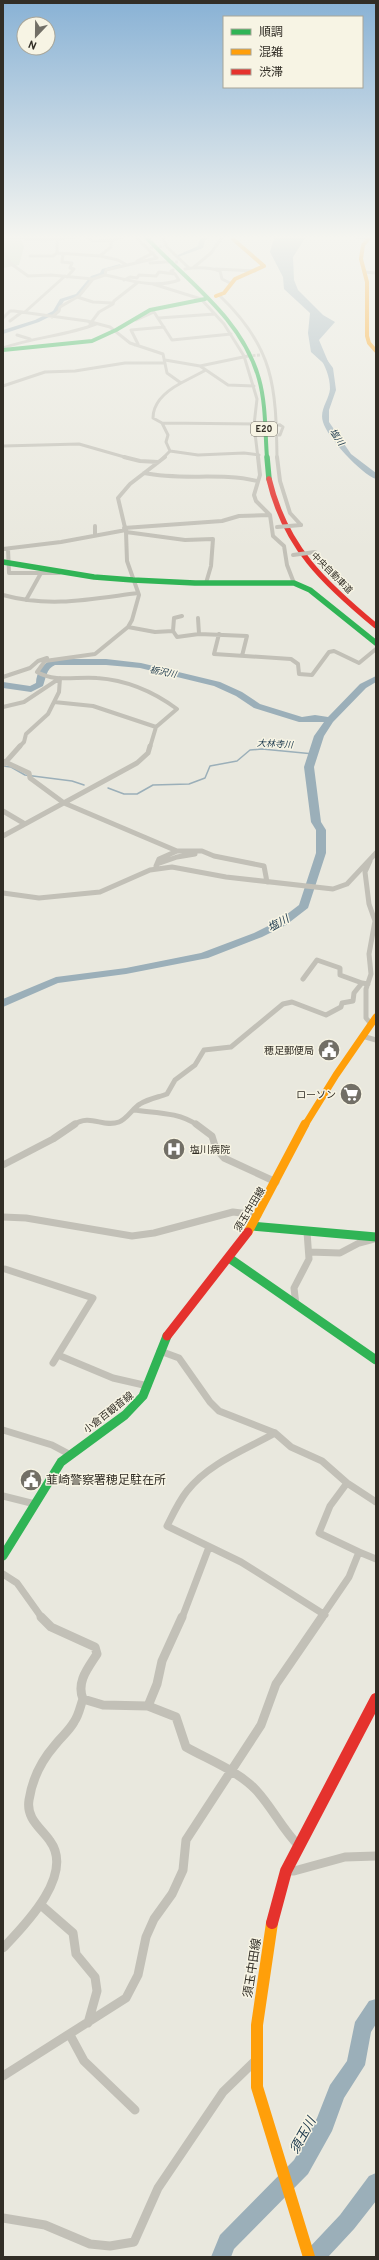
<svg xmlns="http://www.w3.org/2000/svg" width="379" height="2260" font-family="Overpass,'Noto Sans JP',sans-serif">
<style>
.green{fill:#c4d0b9}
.water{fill:#9bafb9}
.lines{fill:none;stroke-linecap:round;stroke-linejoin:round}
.stream{stroke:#9bafb9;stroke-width:1.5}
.river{fill:#9bafb9;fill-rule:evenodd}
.street-tunnel{stroke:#c4c3b9;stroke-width:3;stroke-dasharray:3 1.5;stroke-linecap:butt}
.street-far4{stroke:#c2c0b7;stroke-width:3}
.street-far3{stroke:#c2c0b7;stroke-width:4}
.street-far2{stroke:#c2c0b7;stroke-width:5}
.street-far1{stroke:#c2c0b7;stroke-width:7}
.street{stroke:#c2c0b7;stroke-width:9}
.fast-far2{stroke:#30b455;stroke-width:4}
.fast-far1{stroke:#30b455;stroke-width:5.5}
.fast{stroke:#30b455;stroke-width:9}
.slow-far3{stroke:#ff9f0a;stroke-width:4}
.slow-far2{stroke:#ff9f0a;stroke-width:7}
.slow-far1{stroke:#ff9f0a;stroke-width:9}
.slow{stroke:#ff9f0a;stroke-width:12}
.jam-far2{stroke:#e5322d;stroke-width:5.5}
.jam-far1{stroke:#e5322d;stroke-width:9}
.jam{stroke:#e5322d;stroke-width:12}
.street-bridge-far1{stroke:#c2c0b7;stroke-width:3}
.street-bridge{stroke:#c2c0b7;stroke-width:4}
.labels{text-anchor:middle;stroke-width:3;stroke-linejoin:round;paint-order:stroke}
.shield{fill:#f7f4e4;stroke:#6d695f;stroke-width:1}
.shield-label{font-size:9px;font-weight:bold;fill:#322e26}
.far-water-label{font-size:9px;font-style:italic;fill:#203c4f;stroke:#f7f4e4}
.far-street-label{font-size:9px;fill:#322e26;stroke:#f7f4e4}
.poi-label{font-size:10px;fill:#322e26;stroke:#f7f4e4;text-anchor:end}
.street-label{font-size:10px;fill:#322e26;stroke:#f7f4e4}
.water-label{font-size:11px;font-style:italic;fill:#203c4f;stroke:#f7f4e4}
.near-poi-label{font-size:12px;fill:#322e26;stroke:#f7f4e4;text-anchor:start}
.near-street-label{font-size:12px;fill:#322e26;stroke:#f7f4e4}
.near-water-label{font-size:13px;font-style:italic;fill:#203c4f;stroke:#f7f4e4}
</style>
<rect width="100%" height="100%" fill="#e9e8de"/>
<path class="green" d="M3,235H26L21,240L24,247L19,265L3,268Z"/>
<path class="water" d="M275,235H307L293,257L294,280L298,290L323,315L335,322L319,340L332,371L311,352L308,333L310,313L284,289L283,277L270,252Z"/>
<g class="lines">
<path class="stream" d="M3,766L11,767L25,775L72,781L84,785
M108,788L124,794H137L153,785L189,784L205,778L210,766L237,761L250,750L262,749L314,754"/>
<path class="river" d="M206,235H213L205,241L203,248L178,257V255L198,246L200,239Z
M120,264L122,267L106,271L104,275L95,278L80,296L64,301L57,313L39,322L3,334V330L35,320L53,311L60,299L76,294L91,276L100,273L102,269Z
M322,353L333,368L336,390L329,410V422L351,454L376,473V479C361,474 327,437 323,422C319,410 329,400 330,389C330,376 325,366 319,355Z
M54,659H106L141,663L220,682L242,692L260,704L302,717L315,715L328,717L360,684L376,676V682L366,688L333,722L324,736L314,767L321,822L326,830V853L308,908L286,925L262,937L208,958L126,974L58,983L3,1007V999L56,977L126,968L201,953L254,933L278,921L299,905L316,853V830L311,822L304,767L314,736L324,722H299L254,708L236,696L214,686L140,668L106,665H55C46,669 46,678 43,686L31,692L3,688V682L30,686L36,683C36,672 44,662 54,659Z
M376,1999V2024L371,2032L365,2065L344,2098L332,2131L308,2174L234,2249L231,2257H211L220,2235L294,2160L317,2118L330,2085L347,2061L355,2022L369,2001Z
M376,2173V2201L354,2229L328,2257H304L307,2250L340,2215L369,2176Z"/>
<path class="street-tunnel" d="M150,248L164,246
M166,262H179
M248,356L260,355"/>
<path class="street-far4" d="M29,235L25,239L46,240L58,238
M162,235L167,247L189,268
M347,235L367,239
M3,249L10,263L28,276L51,275L93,279
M63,254L62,262L72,263L70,268L74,269L67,277
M30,256H53L57,253
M100,256L57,253V239L84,236L93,241L112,240
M137,261L153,253
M150,263L165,262
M127,265L118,260L100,256L111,247V241L128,235
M194,267L211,253L224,235
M185,269C197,267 208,267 220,271L222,279L230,283
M216,269L255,271
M364,272L376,273
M105,275C130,280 154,289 179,280L175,274
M124,280L130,277L137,278L139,275L156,276L159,272L175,274L171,271L173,270
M153,284L201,299L224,324L244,356L257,399L254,425L258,458
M219,295C274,347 276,386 277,458
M77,297L93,302L112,303
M25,312L65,276
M52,317L59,311L60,307L79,296L93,279L105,275L106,270L157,258L134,235
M3,318L10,311H14L87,321L110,327L130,343L163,354L167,373L181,383C168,390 153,401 153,418L162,423L257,424
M159,318L215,314
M136,320L154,312L172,340L231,334
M10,321L22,312
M90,324L99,312L113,304L114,301L137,283
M17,335L30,339
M135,345L138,344L131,330L164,327
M3,348C34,337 66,336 96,324
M165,360L200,366L248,356
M200,366L228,385L254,386
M181,383L206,370
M3,386L45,372L75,371L125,363H165
M162,423L168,435L166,442L170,451L163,458
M276,435H280L283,427L280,425
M3,446L79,444L128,458
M170,451L198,455L244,453L259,455"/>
<path class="street-far3" d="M124,457L140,461L158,462
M258,457L260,475L254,495L256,501L270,515L273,536L284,546L287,565L294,583
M277,457L280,481L290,513L301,525
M144,473C182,481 220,472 257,481
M95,526V536
M124,528L222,521L239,516L270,515
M126,532L185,540L213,539L211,566L206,583
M3,549L61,542L126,530
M8,549L9,573H59
M3,595C50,608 91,599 138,593
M26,600L41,573
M198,618L199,634
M128,627L155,632L173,631L177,637L199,634L247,636L242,656
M173,631L174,618L182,616
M219,634L214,654L291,659L298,664L299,674L312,675L329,652L334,651L359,663L376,649
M3,677L30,668L38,661L47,658
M54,702L93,706L156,727
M3,707L24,702L60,678
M19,747L24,742L26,734L48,714L59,692L60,678
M150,747L156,727L177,709C154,692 126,680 97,678C77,676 56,683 37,672L45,661L95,654L128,627L132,620L139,595L127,561L126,532L118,498L130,484L165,457"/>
<path class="street-far2" d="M3,761L29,773L30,778L64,803L177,851H202L214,856L264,866L267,882
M4,764L20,746
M3,811L25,824
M3,836L137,763L148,753L150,746
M370,861L365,872L369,904L375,921L369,954L371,974L366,989V1018L371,1024
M157,864L177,857L195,854
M156,866L159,859L177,851
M3,893L39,898L100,892L150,870L172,867L226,877L333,889L347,884L376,853
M303,979L317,960L340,968V975L362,983
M362,1036L376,1040
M134,1110C155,1113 179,1112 197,1125
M73,1125C91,1113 102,1128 119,1122C127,1119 133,1108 140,1104C148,1099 159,1097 167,1094L175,1080L195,1065L204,1050L231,1047L283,1004L292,1002L326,1015L341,1007L342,1003L353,1001L354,993L362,983L368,984"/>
<path class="street-far1" d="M196,1124L212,1136L216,1149L224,1158L276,1182
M3,1165L53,1139L75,1124
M3,1217L26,1218L132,1236L154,1233L233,1212L258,1215
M309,1252L340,1253L359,1243L374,1239
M5,1269L93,1298L53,1363
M296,1305L294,1288L309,1259L307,1232
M160,1351L179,1358L210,1402L219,1411L275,1433L291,1447L322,1461L347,1483L376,1502
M58,1355L113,1378L148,1386
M3,1430L52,1445L69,1454
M275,1433C245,1450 209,1463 187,1491C179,1501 173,1514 167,1526L241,1562L325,1615
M347,1483L330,1506L319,1533L359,1552
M3,1496L35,1504
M3,1574L17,1583L42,1618
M182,1618L209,1547
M321,1618L349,1577L359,1552L376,1559"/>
<path class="street" d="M83,1699L103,1705L148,1706L176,1717L186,1747C209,1760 238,1771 256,1790C272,1807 282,1829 299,1846
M148,1706L157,1684L162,1661L182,1617
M286,1871H294L345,1857L376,1856
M42,1906L73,1933L76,1954L95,1977L97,1991L88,2023
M3,1948C24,1926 75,1875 50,1841C41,1828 26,1819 29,1800C32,1780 42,1760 55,1745C61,1737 69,1731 74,1722C79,1715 80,1707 83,1699C76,1682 88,1668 97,1654L95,1647L51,1627L41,1617
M70,2035L84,2061L135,2110
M3,2076L126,1998L138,1975L146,1937L154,1919L172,1894L183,1870L186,1840L261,1725L276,1684L322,1617
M3,2218L45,2225L90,2244L110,2246L134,2242L158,2188L223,2092L254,2062"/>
<path class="fast-far2" d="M144,235C185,280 242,317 259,379C266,404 265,432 267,458
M3,350L92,341L116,330L150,310L205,299"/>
<path class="fast-far1" d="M267,457L269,479
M3,562L94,577L133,580L195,583H294L310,590L376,643"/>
<path class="fast" d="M252,1226L376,1237
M229,1258L376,1360
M3,1556L61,1462L125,1415L143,1396L167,1336"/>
<path class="slow-far3" d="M372,235L363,245L361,259L367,282V336L369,343L376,351
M216,296L224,293L235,279L264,266L233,239L234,235"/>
<path class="slow-far2" d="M305,1125L336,1075L376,1017"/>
<path class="slow-far1" d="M248,1232L305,1124"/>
<path class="slow" d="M272,1923L257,2025V2087L309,2257"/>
<path class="jam-far2" d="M269,479C285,547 324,583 376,626"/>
<path class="jam-far1" d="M167,1336L248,1232"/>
<path class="jam" d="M272,1923L286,1871L376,1699"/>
<path class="street-bridge-far1" d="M259,424L280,425"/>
<path class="street-bridge" d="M277,527L301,525
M293,555L315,552"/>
</g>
<linearGradient id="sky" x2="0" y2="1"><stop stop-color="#89b2d5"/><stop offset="0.43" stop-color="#f5f5f0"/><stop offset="1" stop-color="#f5f5f0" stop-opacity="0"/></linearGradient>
<rect width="379" height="551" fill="url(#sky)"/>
<defs>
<g id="civic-disc" transform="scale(1.15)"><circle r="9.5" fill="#726f66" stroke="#f7f4e4"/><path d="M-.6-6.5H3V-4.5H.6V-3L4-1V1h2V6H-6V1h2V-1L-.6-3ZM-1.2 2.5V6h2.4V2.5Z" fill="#fff"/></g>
<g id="supermarket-disc" transform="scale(1.15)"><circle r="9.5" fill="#726f66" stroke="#f7f4e4"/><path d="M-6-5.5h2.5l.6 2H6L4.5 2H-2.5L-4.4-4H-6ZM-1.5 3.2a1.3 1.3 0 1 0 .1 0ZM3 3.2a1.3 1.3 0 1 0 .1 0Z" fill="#fff"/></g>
<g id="hospital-disc" transform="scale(1.15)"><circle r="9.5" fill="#726f66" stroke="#f7f4e4"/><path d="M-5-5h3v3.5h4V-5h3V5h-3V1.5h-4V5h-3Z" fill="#fff"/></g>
</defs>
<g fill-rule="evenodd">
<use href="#civic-disc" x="329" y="1050"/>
<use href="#supermarket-disc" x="351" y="1094"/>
<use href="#hospital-disc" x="174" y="1149"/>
<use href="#civic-disc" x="31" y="1480"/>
</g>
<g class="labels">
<rect class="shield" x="251" y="422" width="26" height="14" rx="3"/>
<g class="shield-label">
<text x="264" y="432">E20</text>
</g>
<g class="far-water-label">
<text transform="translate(337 437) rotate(56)" y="3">塩川</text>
<text transform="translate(163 672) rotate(12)" y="3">栃沢川</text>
<text transform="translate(275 744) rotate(3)" y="3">大林寺川</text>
</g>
<g class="far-street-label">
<text transform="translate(332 573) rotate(45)" y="3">中央自動車道</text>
</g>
<g class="poi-label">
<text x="314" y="1054">穂足郵便局</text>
<text x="336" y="1098">ローソン</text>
<text x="190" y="1153" text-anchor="start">塩川病院</text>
</g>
<g class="street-label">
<text transform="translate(249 1209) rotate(-59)" y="4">須玉中田線</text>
<text transform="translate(108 1412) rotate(-38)" y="4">小倉百観音線</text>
</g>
<g class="water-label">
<text transform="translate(278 923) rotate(-29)" y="4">塩川</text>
</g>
<g class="near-poi-label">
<text x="46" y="1484">韮崎警察署穂足駐在所</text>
</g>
<g class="near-street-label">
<text transform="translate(252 1968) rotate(-81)" y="4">須玉中田線</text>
</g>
<g class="near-water-label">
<text transform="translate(302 2135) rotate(-61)" y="5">須玉川</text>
</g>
</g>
<rect width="379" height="2260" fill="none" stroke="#322e26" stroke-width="8"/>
<rect x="223" y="16" width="140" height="72" fill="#f7f4e4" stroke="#a8a598"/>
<rect x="231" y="29" width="20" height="6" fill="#30b455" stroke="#a8a598"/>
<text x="259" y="36" font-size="12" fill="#322e26">順調</text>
<rect x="231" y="49" width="20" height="6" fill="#ff9f0a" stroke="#a8a598"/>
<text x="259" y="56" font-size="12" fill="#322e26">混雑</text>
<rect x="231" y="69" width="20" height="6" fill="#e5322d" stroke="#a8a598"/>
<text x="259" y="76" font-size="12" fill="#322e26">渋滞</text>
<g transform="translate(36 36) rotate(202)"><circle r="19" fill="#f7f4e4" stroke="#a8a598"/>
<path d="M0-3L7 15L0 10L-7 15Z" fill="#726f66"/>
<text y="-6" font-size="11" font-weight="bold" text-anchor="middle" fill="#322e26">N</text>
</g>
</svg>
